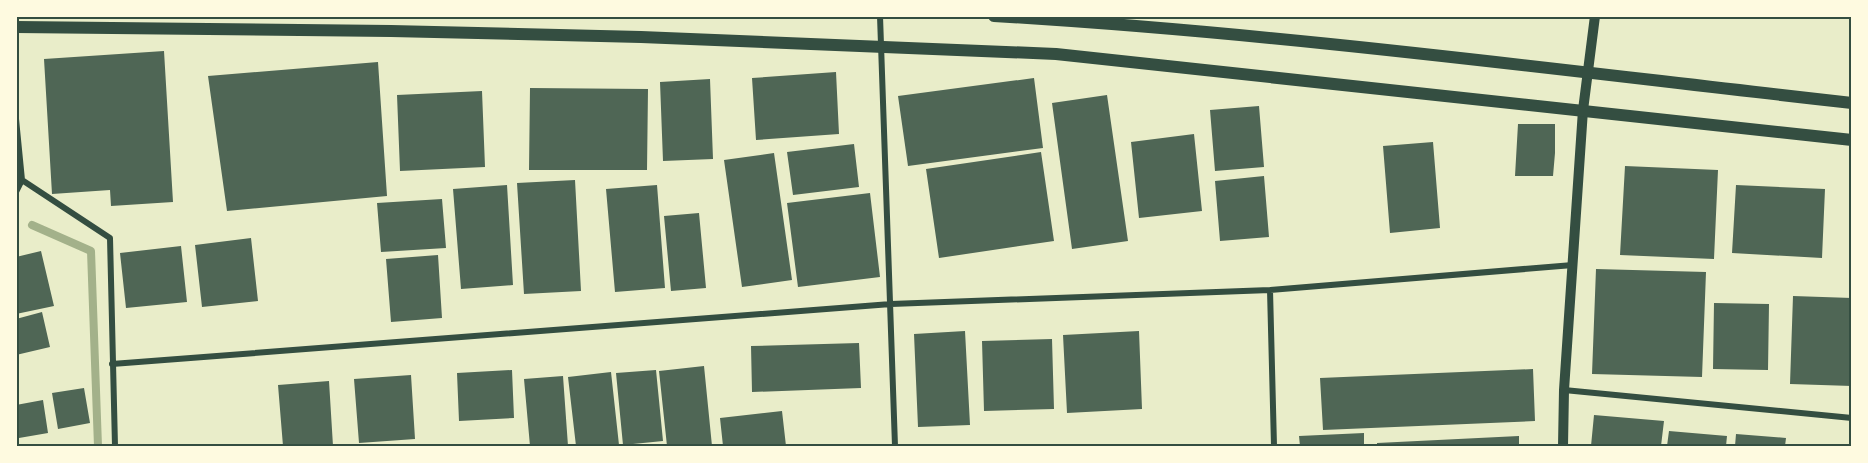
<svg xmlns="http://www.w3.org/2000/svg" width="1868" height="463" font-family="'PT Sans Narrow',sans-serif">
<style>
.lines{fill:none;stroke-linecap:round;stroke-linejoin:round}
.stream{stroke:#a3b18a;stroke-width:8}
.building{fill:#4f6655}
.minor{stroke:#344e41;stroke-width:6}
.tertiary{stroke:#344e41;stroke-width:10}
.secondary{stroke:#344e41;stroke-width:12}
.neatline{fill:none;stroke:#344e41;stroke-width:2}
</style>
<rect width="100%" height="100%" fill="#e9edc9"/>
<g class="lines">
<path class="stream" d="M32,225L91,251L98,446"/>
</g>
<path class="building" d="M164,51L173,202L111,206L110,190L52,194L44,59Z
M378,62L387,196L227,211L208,76Z
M836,72L839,134L756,140L752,78Z
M1034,78L1043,148L908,166L898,96Z
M710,79L713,159L663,161L660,82Z
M530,88L648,89L647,170H529Z
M482,91L485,167L400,171L397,95Z
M1107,95L1128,241L1072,249L1052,103Z
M1259,106L1264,167L1215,171L1210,110Z
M1518,124H1555V153L1553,176H1515Z
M1194,134L1202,211L1139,218L1131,142Z
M1433,142L1440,228L1390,233L1383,146Z
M854,144L859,187L793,195L787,152Z
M1041,152L1054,241L939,258L926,169Z
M774,153L792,280L742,287L724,160Z
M1625,166L1718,170L1714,259L1620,255Z
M1264,176L1269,237L1220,241L1215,181Z
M575,180L581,291L524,294L517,183Z
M507,185L513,285L461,289L453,189Z
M657,185L665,288L615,292L606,189Z
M1736,185L1825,189L1822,258L1732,253Z
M870,193L880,277L798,287L787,203Z
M442,199L446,248L381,252L377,203Z
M699,213L706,288L671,291L664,216Z
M251,238L258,301L202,307L195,245Z
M181,246L187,302L126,308L120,253Z
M41,251L54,306L16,314V257Z
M438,255L442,318L391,322L386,259Z
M1596,269L1706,272L1702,377L1592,374Z
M1793,296L1852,298V386L1790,384Z
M1714,303L1769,304L1768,370L1713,369Z
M42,312L50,347L16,355V319Z
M965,331L970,425L918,427L914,334Z
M1139,331L1142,409L1067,413L1063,335Z
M1052,339L1054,409L984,411L982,341Z
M859,343L861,388L752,392L751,346Z
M704,366L712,446H667L659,371Z
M1533,369L1535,421L1323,430L1320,378Z
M512,370L514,418L459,421L457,373Z
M656,370L663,441L623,445L616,373Z
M611,372L619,445L576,446L568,377Z
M411,375L415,439L359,443L354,379Z
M563,376L568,446H530L524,379Z
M329,381L333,446H283L278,385Z
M84,388L90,423L58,429L52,393Z
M43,400L48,433L19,438L16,405Z
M782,411L786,446H723L720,418Z
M1594,415L1664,421L1661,446H1591Z
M1669,431L1727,436L1726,446H1667Z
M1364,433V446H1300L1299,436Z
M1736,434L1786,438L1785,446H1735Z
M1519,436V446H1377V443Z"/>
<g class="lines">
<path class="minor" d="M880,16L895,446
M16,119L22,180L16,192
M22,180L110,238L115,446
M1270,290L1274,446
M112,364L891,304L1270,290L1573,265
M1564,390L1852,418"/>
<path class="tertiary" d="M1563,446L1564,390L1583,110L1595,16"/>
<path class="secondary" d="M994,16C1280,33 1566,71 1852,103
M16,27L391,31L641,37L1056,54L1852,140"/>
</g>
<rect width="1868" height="463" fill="none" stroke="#fefae0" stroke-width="36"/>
<rect x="18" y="18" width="1832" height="427" class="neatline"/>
</svg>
